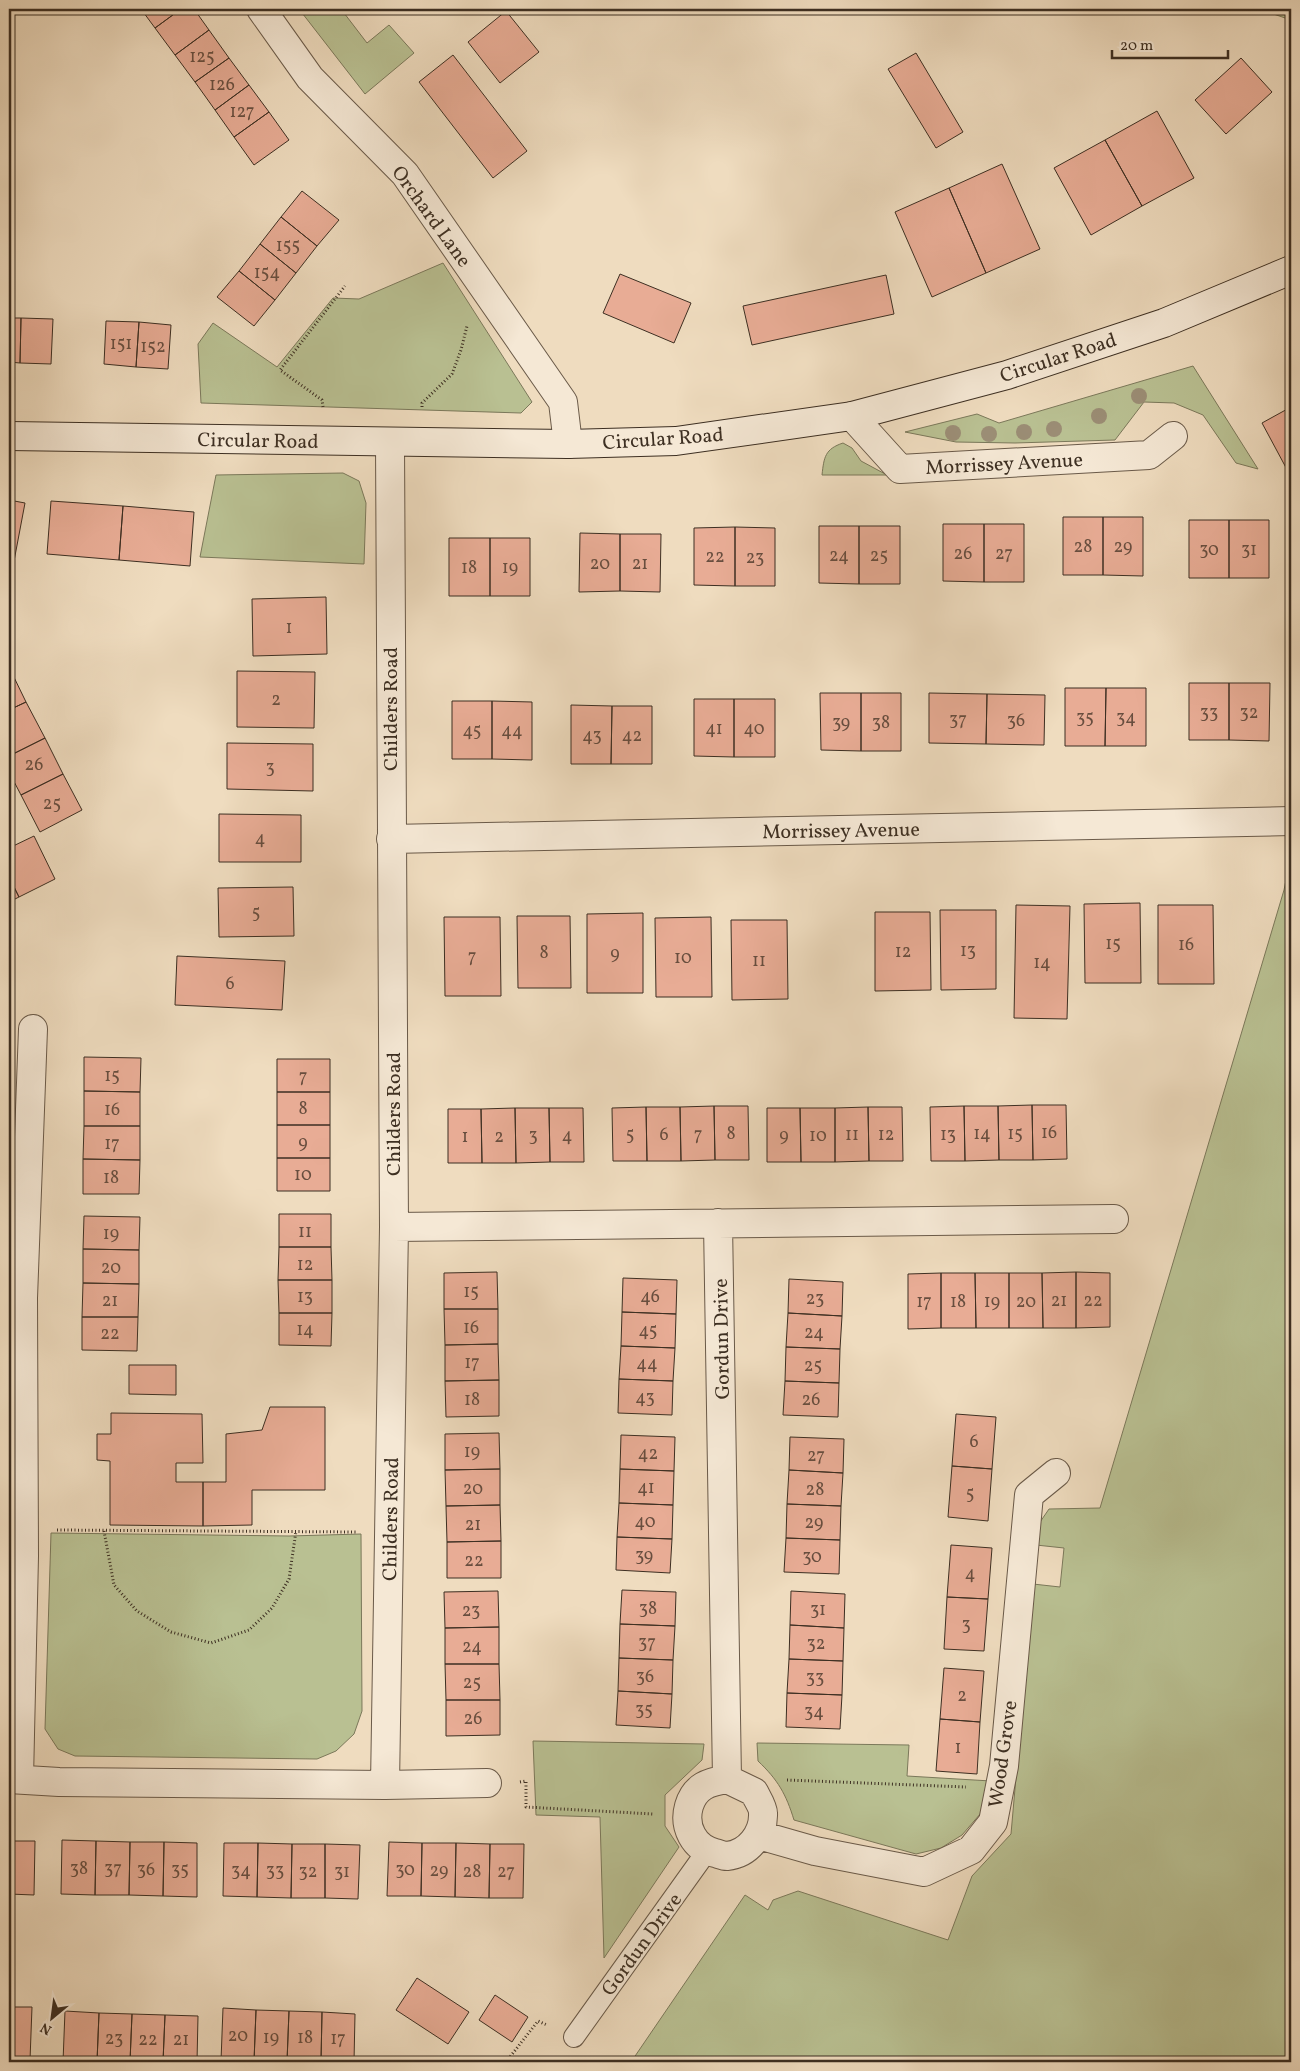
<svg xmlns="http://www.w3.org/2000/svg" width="1300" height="2071" font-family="Vollkorn,serif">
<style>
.green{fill:#b9c092;stroke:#7b785a}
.building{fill:#e8ac95;stroke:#3d2f22}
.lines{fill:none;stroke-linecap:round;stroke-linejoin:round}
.lane-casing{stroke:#6a5a49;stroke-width:22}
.street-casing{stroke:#6a5a49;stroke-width:30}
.secondary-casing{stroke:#3d2f22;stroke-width:30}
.path{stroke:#3d2f22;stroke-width:3;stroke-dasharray:1 2.5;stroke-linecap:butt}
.lane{stroke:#f5e8d5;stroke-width:20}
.street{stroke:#f5e8d5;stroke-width:28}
.secondary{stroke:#f5e8d5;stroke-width:28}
.tree{fill:#9b8d75}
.labels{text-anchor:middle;stroke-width:4;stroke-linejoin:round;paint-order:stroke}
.number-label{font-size:18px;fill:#684e3f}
.street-label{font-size:20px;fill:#3d2f22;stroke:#f5e8d5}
</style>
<rect width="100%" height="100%" fill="#efdcbf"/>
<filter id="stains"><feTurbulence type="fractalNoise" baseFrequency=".004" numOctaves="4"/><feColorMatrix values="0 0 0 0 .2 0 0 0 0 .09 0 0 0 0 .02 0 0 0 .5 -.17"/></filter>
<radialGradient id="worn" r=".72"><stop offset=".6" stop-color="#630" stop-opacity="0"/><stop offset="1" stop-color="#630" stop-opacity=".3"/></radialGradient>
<path class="green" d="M299,9H341L367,43L389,25L414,53L365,94Z
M1259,9H1291V20Z
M443,263L532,402L521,413L201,403L198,344L213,323L277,367L333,298L359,299Z
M1193,366L1258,469L1236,463L1203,415L1174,403L1144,402L1115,440L1015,443L956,442L905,432L977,414L999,423Z
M843,443L852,448L861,461L887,475H822C824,457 825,449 843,443Z
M343,473L359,481L366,503L364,564L200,557L216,475Z
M1291,855V2062H631L745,1895L768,1910L773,1900L798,1891L948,1940L972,1876L1011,1834L1033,1584L1060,1587L1064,1548L1036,1545L1038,1525L1049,1509L1100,1508L1284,890Z
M51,1533L289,1536L361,1534L362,1711L354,1734L336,1751L317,1759L75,1756L58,1749L45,1729Z
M533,1741L704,1744L702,1760L665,1795V1826L679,1847L604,1958L600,1817L536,1815Z
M757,1743L909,1745L907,1776L991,1781L981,1813L962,1835L941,1848L916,1854L794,1820C786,1794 778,1780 758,1761Z"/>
<path class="building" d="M141,9H181L155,28Z
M181,9H194L209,30L175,55L155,28Z
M506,11L539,52L500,83L468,42Z
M209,30L229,58L195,82L175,55Z
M916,53L963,132L936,148L888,69Z
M453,55L527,151L493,178L419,82Z
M229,58L249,85L215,110L195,82Z
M1241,58L1272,92L1226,134L1195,100Z
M249,85L269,112L234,137L215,110Z
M1157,111L1194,178L1142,206L1105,140Z
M269,112L289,140L254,165L234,137Z
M1105,140L1142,206L1091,235L1054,168Z
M1002,164L1040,249L986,273L949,188Z
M949,188L986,273L932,297L895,212Z
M302,191L339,220L317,246L281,217Z
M281,217L317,246L296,273L260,244Z
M260,244L296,273L275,300L239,271Z
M239,271L275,300L254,326L217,297Z
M620,274L691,303L674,343L603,313Z
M886,275L894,314L752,345L743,306Z
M9,318H21L20,363L9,362Z
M21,318L53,319L51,364L20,363Z
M106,321L139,322L136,367L104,364Z
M139,322L171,325L168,369L136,367Z
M1291,407V477L1262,423Z
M9,500L25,503L11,577L9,576Z
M51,501L123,506L119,560L47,554Z
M123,506L194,512L190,566L119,560Z
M1063,517H1103V575H1063Z
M1103,517H1143V576L1103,575Z
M1189,520H1229V578H1189Z
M1229,520H1269V578H1229Z
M943,524H984V582L943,581Z
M984,524H1024V582H984Z
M819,526H859V584L819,583Z
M859,526H900V584H859Z
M735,527V586L694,585V528Z
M735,527L775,528V586H735Z
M580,533L620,534V591L579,592Z
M620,534H661L660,592L620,591Z
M449,538H490V596H449Z
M490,538H530V596H490Z
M326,597L327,654L253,656L252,599Z
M9,667L26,702L9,710Z
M237,671L315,672L314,728L237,727Z
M1189,683H1229V740H1189Z
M1229,683H1270L1269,741L1229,740Z
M1065,688H1106L1105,746H1065Z
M1106,688H1146V746H1105Z
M820,693H861V751L821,750Z
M861,693H901V751H861Z
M929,693L987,694L986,744L929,743Z
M987,694L1045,695L1044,745L986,744Z
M694,699H734V757L694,756Z
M734,699H775V757H734Z
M452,701H492V759H452Z
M492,701L532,702V760L492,759Z
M26,702L45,738L9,756V710Z
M571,705L612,706L611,764H571Z
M612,706H652V764H611Z
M45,738L63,774L21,795L9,772V756Z
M227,743L313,744V791L227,789Z
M63,774L82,810L40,832L21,795Z
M219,814L301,815V862H219Z
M34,836L55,879L19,897L9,877V848Z
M9,877L19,897L9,902Z
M293,887L294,936L219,937L218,888Z
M1140,903L1141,983H1085L1084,904Z
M1016,905L1070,906L1067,1019L1014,1018Z
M1158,905H1213L1214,984H1158Z
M940,910H996V989L941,990Z
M875,912H930L931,990L875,991Z
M643,913V993H587V914Z
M517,916H570L571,988H518Z
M444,917H500L501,996H445Z
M711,917L712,997H656L655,918Z
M731,920H787L788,999L732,1000Z
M177,956L285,961L282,1010L175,1005Z
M84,1057L141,1058L140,1092L84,1091Z
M277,1059H330V1092H277Z
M84,1091L140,1092V1126H84Z
M277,1092H330V1125H277Z
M1032,1105L1033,1160H999L998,1106Z
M1032,1105H1066L1067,1159L1033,1160Z
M714,1106L715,1160L681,1161L680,1107Z
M714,1106H748L749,1160H715Z
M964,1106L965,1161H931L930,1107Z
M964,1106H998L999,1160L965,1161Z
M646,1107L647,1161H613L612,1108Z
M646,1107H680L681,1161H647Z
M868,1107L869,1161L835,1162V1108Z
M868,1107H902L903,1161H869Z
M515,1108L516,1163H482L481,1109Z
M515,1108H549L550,1162L516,1163Z
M549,1108H583L584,1162H550Z
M767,1108H800L801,1162H767Z
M800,1108H835V1162H801Z
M448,1109H481L482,1163H448Z
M277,1125H330V1158H277Z
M84,1126H140V1160L83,1159Z
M277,1158H330V1191H277Z
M83,1159L140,1160L139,1194H83Z
M279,1214H331V1247H279Z
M84,1216L140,1217L139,1250L83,1249Z
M279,1247H331L332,1280H278Z
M83,1249L139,1250V1284L83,1283Z
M497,1272L498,1309H444V1273Z
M1076,1272V1328H1043L1042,1273Z
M1076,1272L1110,1273V1327L1076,1328Z
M941,1273V1328L908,1329V1274Z
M941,1273H975L976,1328H941Z
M975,1273H1009V1328H976Z
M1009,1273H1042L1043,1328H1009Z
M623,1278L677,1280L676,1314L622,1312Z
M789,1279L843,1282L842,1316L788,1313Z
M278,1280H332V1313H279Z
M83,1283L139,1284L138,1317H82Z
M444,1309H498V1344L445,1345Z
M622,1312L676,1314L675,1348L621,1346Z
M279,1313H332L331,1346L279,1345Z
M788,1313L842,1316L840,1349L786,1347Z
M82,1317H138L137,1351L82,1350Z
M498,1344L499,1380L445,1381V1345Z
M621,1346L675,1348L673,1381L619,1379Z
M786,1347L840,1349L839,1383L785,1381Z
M129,1365H176V1395L129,1394Z
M619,1379L673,1381L672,1415L618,1413Z
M499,1380V1416L446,1417L445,1381Z
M785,1381L839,1383L838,1417L783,1415Z
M270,1407H325V1490H252V1525L203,1526V1482H226V1434L262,1430Z
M111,1413L202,1414L203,1463H176V1482H203V1526L110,1525V1461L97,1460V1434H111Z
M956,1414L996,1417L992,1469L952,1466Z
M499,1433L500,1469L445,1470V1434Z
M621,1435L675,1437L674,1471L620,1469Z
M790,1437L844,1439L843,1473L789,1470Z
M952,1466L992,1469L988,1521L948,1517Z
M500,1469V1505L446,1506L445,1470Z
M620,1469L674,1471L673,1505L619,1503Z
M789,1470L843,1473L841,1506L787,1504Z
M619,1503L673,1505L672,1539L617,1537Z
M787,1504L841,1506L840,1540L786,1538Z
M500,1505L501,1541L447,1542L446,1506Z
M617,1537L672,1539L670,1573L616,1570Z
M786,1538L840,1540L839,1574L784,1572Z
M501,1541V1578H447V1542Z
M951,1545L992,1548L988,1599L947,1597Z
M622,1590L676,1592L675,1626L620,1624Z
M498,1591L499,1627L445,1628L444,1592Z
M791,1591L845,1594L844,1628L790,1625Z
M947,1597L988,1599L984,1651L944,1649Z
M620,1624L675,1626L673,1660L619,1658Z
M790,1625L844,1628L843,1661L789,1659Z
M499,1627V1664H445V1628Z
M619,1658L673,1660L672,1694L618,1691Z
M789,1659L843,1661L842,1695L787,1693Z
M445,1664H499L500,1700H446Z
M944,1668L984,1671L980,1722L940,1719Z
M618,1691L672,1694L670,1728L616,1725Z
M787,1693L842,1695L840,1729L786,1727Z
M446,1700H500V1735L446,1736Z
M940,1719L980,1722L977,1774L936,1771Z
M62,1840L96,1841L95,1895L61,1894Z
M9,1841H35L34,1895L9,1894Z
M96,1841L130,1842L129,1895H95Z
M130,1842H164L163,1896L129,1895Z
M164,1842L197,1843V1897L163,1896Z
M389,1842L422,1843L421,1896H387Z
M224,1843H258L257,1897L223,1896Z
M258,1843L292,1844L291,1898L257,1897Z
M422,1843H456L455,1897L421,1896Z
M456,1843L490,1844L489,1898L455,1897Z
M292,1844H325V1898H291Z
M325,1844L360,1845L358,1899L325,1898Z
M490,1844H524L523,1898H489Z
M417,1978L469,2012L448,2044L396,2010Z
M495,1995L528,2017L512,2042L479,2020Z
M9,2007H32L30,2060L9,2059Z
M223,2008L256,2010L254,2062L221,2061Z
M256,2010L289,2011L287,2062H254Z
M65,2011L99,2013L97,2062H63Z
M289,2011L322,2012L321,2062H287Z
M322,2012L355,2014L354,2062H321Z
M99,2013L132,2014L130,2062H97Z
M132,2014L165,2015L163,2062H130Z
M165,2015L198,2016L197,2062H163Z"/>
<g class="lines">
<g class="lane-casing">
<path id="lane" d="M574,2037L707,1851"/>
</g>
<g class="street-casing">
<path id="street" d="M261,9L310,78L405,174L563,402L568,444
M852,416L900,469L1149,455L1173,436
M391,839L1291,821
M718,1223L727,1779
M394,1227L1114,1219
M9,1779L59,1782L385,1785L394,1227L390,442
M19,1779L24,1556L23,1298L33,1029
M727,1779L754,1792C757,1798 763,1807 763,1813C764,1834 748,1854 727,1856C723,1856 719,1854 715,1853C694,1848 683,1827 689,1806C695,1786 709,1782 727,1779Z
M385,1785L487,1783
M759,1835L815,1851L924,1872L971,1850L993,1822L1004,1766L1029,1495L1056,1473"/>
</g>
<g class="secondary-casing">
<path id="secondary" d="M9,436L568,444L676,441L852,416L1007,375L1164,323L1291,270"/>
</g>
<path class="path" d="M323,407L322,400L280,370L345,286
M422,407V403L452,374L461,350L467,326
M57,1530L356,1532
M104,1531L114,1585L137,1611L171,1632L211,1643L249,1630L272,1608L289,1579L296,1531
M787,1780L966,1787
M520,1782L526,1781V1807L653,1814
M506,2062L538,2021L547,2025"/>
<use href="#lane" class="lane"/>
<use href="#street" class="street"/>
<use href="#secondary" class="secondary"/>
</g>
<g class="tree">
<circle cx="1139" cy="396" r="8"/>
<circle cx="1099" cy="416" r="8"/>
<circle cx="1054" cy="429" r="8"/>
<circle cx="1024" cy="432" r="8"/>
<circle cx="953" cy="433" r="8"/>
<circle cx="989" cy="434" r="8"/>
</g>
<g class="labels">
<g class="number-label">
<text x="202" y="62">125</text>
<text x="222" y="90">126</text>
<text x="242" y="117">127</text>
<text x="288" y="251">155</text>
<text x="267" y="278">154</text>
<text x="121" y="349">151</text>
<text x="153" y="352">152</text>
<text x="1083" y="552">28</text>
<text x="1123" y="552">29</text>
<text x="1209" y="555">30</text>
<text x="1249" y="555">31</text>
<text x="963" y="559">26</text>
<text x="1004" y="559">27</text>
<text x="839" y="561">24</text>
<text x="879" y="561">25</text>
<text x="715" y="562">22</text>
<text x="755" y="563">23</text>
<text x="600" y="569">20</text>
<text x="640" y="569">21</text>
<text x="469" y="573">18</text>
<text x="510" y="573">19</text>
<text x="289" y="633">1</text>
<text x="276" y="705">2</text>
<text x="1209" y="718">33</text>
<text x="1249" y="718">32</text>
<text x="1085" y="723">35</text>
<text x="1126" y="723">34</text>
<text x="958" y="725">37</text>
<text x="1016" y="726">36</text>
<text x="841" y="728">39</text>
<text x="881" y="728">38</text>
<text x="714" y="734">41</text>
<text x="754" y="734">40</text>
<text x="472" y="736">45</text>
<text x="512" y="736">44</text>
<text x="592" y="741">43</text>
<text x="632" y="741">42</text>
<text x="34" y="770">26</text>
<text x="270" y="773">3</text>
<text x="52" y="809">25</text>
<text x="260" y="844">4</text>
<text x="256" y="918">5</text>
<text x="1113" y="949">15</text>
<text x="1186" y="950">16</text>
<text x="968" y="956">13</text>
<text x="903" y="957">12</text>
<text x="544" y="958">8</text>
<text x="615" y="959">9</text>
<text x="472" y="962">7</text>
<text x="683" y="963">10</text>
<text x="759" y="966">11</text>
<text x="1042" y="968">14</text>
<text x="230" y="989">6</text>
<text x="112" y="1081">15</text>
<text x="303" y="1082">7</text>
<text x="303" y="1114">8</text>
<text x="112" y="1115">16</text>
<text x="1049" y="1138">16</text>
<text x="731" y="1139">8</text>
<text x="982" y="1139">14</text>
<text x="1015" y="1139">15</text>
<text x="630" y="1140">5</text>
<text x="664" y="1140">6</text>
<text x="698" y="1140">7</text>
<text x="852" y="1140">11</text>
<text x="886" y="1140">12</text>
<text x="948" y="1140">13</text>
<text x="533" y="1141">3</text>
<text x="567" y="1141">4</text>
<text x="784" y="1141">9</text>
<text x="818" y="1141">10</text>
<text x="465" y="1142">1</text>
<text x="499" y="1142">2</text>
<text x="303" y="1148">9</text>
<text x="112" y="1149">17</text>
<text x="303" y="1180">10</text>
<text x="111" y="1183">18</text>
<text x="305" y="1237">11</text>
<text x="111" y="1239">19</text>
<text x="305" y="1270">12</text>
<text x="111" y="1273">20</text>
<text x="471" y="1297">15</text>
<text x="305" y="1302">13</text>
<text x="650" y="1302">46</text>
<text x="815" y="1304">23</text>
<text x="110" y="1306">21</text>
<text x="1059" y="1306">21</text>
<text x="1093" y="1306">22</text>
<text x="924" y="1307">17</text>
<text x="958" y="1307">18</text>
<text x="992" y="1307">19</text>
<text x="1026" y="1307">20</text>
<text x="471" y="1333">16</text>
<text x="305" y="1335">14</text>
<text x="648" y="1336">45</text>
<text x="814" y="1338">24</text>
<text x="110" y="1339">22</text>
<text x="472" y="1368">17</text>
<text x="647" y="1369">44</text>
<text x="813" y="1371">25</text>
<text x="645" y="1403">43</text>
<text x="472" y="1405">18</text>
<text x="811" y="1405">26</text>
<text x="974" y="1447">6</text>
<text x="472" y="1457">19</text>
<text x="648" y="1459">42</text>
<text x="816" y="1461">27</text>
<text x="646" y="1493">41</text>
<text x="473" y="1494">20</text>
<text x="815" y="1495">28</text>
<text x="970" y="1499">5</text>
<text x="645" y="1527">40</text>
<text x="814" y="1528">29</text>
<text x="473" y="1530">21</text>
<text x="644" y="1561">39</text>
<text x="812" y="1562">30</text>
<text x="474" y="1566">22</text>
<text x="970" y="1579">4</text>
<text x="648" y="1614">38</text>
<text x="818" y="1615">31</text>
<text x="471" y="1616">23</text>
<text x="966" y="1630">3</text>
<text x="647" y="1648">37</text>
<text x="816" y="1649">32</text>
<text x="472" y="1652">24</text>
<text x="645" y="1682">36</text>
<text x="815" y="1683">33</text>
<text x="472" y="1688">25</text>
<text x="962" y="1701">2</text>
<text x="644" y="1715">35</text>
<text x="814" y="1717">34</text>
<text x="473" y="1724">26</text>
<text x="958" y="1753">1</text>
<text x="79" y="1874">38</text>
<text x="113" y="1874">37</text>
<text x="146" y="1875">36</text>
<text x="180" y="1875">35</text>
<text x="405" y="1875">30</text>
<text x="241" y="1876">34</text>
<text x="275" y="1876">33</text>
<text x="439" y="1876">29</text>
<text x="308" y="1877">32</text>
<text x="342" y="1877">31</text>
<text x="472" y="1877">28</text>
<text x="506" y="1877">27</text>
<text x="238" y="2041">20</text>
<text x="271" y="2043">19</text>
<text x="305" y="2043">18</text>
<text x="114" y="2044">23</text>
<text x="338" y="2044">17</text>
<text x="148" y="2045">22</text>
<text x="181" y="2045">21</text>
</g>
<g class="street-label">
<text transform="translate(432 216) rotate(54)" y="7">Orchard Lane</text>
<text transform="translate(1058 357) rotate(-18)" y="7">Circular Road</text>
<text transform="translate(663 438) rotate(-4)" y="7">Circular Road</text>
<text transform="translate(258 440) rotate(1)" y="7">Circular Road</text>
<text transform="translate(1004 463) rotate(-3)" y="7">Morrissey Avenue</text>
<text transform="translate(390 709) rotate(-90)" y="7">Childers Road</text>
<text transform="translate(841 830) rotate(-1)" y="7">Morrissey Avenue</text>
<text transform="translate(393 1114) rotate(-90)" y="7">Childers Road</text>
<text transform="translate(721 1339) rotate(-91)" y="7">Gordun Drive</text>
<text transform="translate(390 1519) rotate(-89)" y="7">Childers Road</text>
<text transform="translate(1002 1754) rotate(-82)" y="7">Wood Grove</text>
<text transform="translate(641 1944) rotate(-54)" y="7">Gordun Drive</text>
</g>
</g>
<rect width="1300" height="2071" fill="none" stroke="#efdcbf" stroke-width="30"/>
<rect x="10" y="10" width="1280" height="2051" fill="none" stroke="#3d2f22" stroke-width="2.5"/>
<rect x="15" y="15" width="1270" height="2041" fill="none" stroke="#3d2f22"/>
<g transform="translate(52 2018) rotate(209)" stroke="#f5e8d5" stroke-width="4" paint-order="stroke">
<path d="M0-4L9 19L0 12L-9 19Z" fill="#3d2f22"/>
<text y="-8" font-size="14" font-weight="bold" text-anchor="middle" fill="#3d2f22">N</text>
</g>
<path d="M1112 50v8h116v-8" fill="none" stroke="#3d2f22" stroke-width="2.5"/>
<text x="1120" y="50" font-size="15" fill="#3d2f22" stroke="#f5e8d5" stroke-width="4" paint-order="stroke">20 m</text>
<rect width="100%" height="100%" filter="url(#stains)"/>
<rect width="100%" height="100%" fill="url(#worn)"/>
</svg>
